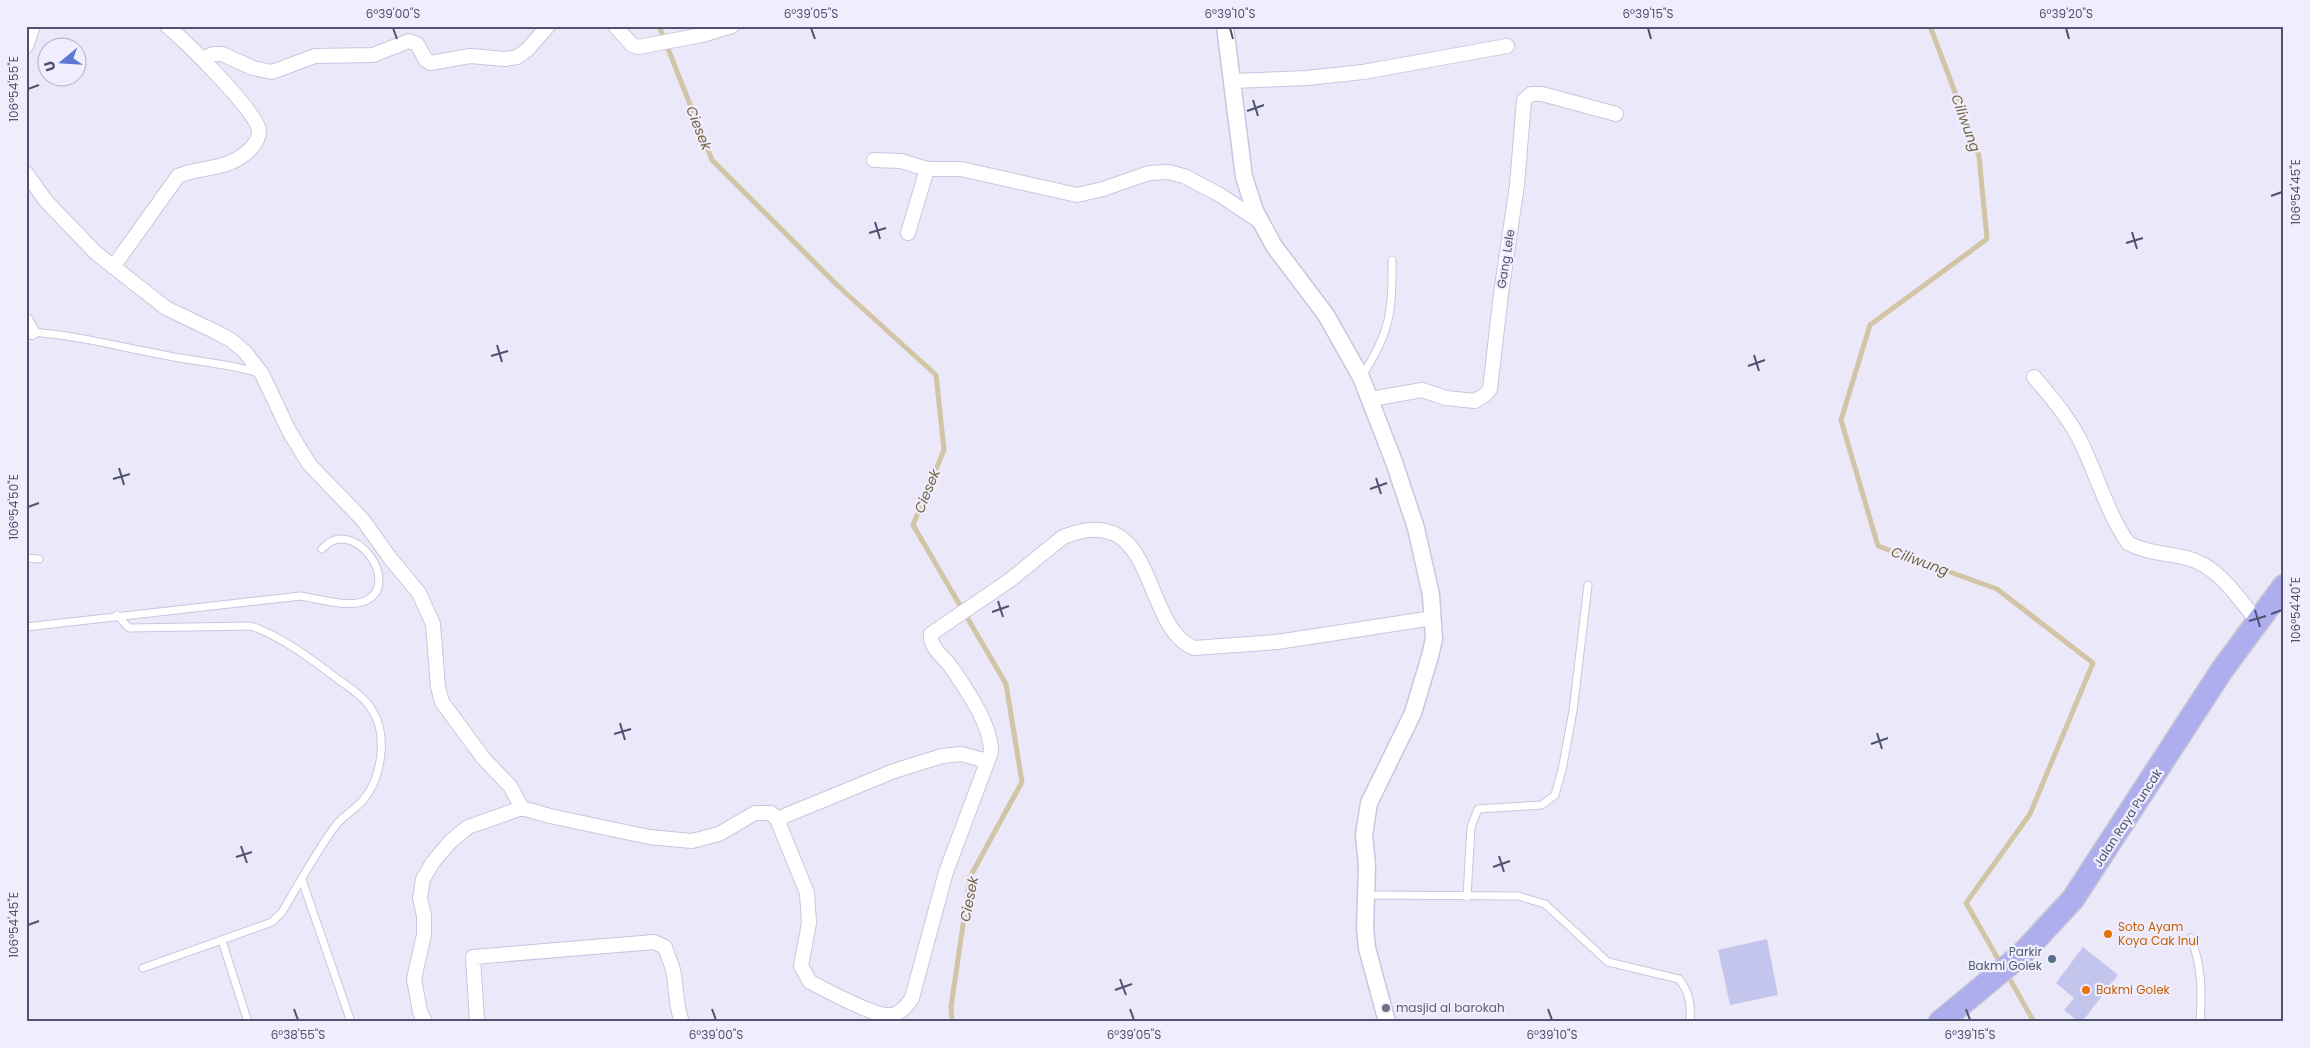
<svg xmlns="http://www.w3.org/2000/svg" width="2310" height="1048" font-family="Poppins,sans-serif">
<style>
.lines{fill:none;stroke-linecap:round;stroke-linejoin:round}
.stream{stroke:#d2c5a6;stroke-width:5}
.building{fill:#c3c5ec}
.service-casing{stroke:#c8c7df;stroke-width:9}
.minor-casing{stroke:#c8c7df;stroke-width:16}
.tertiary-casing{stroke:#c8c7df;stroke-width:19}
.trunk-casing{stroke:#c7c8d2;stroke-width:25}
.service{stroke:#fff;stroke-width:7}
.minor{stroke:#fff;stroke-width:14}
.tertiary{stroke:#fff;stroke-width:16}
.trunk{stroke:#aeaeee;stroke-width:22}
.ticks{fill:none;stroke:#4f5271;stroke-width:2}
.food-dot{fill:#e8710a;stroke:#f0eefd;stroke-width:2}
.service-dot{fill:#5c6f8a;stroke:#f0eefd;stroke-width:2}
.worship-dot{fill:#6b7280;stroke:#f0eefd;stroke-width:2}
.labels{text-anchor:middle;stroke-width:4.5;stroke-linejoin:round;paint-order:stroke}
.street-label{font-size:12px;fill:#4f5271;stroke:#f0eefd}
.food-label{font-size:12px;fill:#c56008;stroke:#f0eefd;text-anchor:start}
.service-label{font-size:12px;fill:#4e5e75;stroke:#f0eefd;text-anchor:end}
.worship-label{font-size:12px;fill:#5b616d;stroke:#f0eefd;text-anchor:start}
.water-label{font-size:14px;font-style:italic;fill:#746645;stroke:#f0eefd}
.neatline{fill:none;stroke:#4f5271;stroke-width:2}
.ticks-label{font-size:12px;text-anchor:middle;fill:#4f5271}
</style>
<rect width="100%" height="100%" fill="#ebe8fa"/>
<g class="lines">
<path class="stream" d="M659,26L712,160L838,286L936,375L944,450L913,525L1006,684L1022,782L970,877L951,1007L952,1022
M1930,26L1979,156L1987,239L1870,325L1841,420L1878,546L1997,589L2093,663L2030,814L1966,903L2001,964
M2007,974L2034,1022"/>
</g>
<path class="building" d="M1767,939L1778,995L1730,1005L1718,950Z
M2083,947L2118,975L2082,1022H2079L2064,1010L2074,998L2056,983Z"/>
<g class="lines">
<g class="service-casing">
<path id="service" d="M31,332C76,335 120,347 164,355C196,362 228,363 259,373
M1361,377C1390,334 1393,310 1392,260
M26,558L39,559
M117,615L129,628L251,626C282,637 310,658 335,677C348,687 364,696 372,710C388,734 382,777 364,799C356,809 344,815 336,825C316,852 299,884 282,912L272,922L143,968
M26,627L301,596C319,599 349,608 365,601C404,584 352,513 322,549
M302,880L351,1022
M1367,895L1518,896L1545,904L1608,962L1679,979C1690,993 1691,1004 1690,1022
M1467,897L1471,827L1478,809L1542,805L1555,795L1562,770L1573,711L1588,585
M2191,938C2202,966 2202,993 2200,1022
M222,941L248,1022"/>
</g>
<g class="minor-casing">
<path id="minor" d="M615,26L632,45L638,47L702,35L732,26
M26,46L33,26
M202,59L213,54H222L253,68L272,72L315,56L373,55L409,41L417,44L426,60L430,63L470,56L505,59L517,57L527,50L548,26
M1232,81L1307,78L1363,72L1507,46
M874,160L901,161L927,169H961L1077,195L1103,189L1149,173L1168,172L1184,176L1220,195L1259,221
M26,173L46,201L96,253L166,308L214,331L231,340L245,352L262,374L289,431L309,464L363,520L390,558L419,593L433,624L438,687L442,702L484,759L510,786L522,808
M908,233L927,169
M113,267L178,176C202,166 224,171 246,153C252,148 259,140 259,131C259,113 183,39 167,26
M26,321L32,332
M2034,377C2053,400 2068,416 2081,442C2097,476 2107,512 2128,543C2146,553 2168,553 2187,558C2219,566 2238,598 2258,622
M1371,399L1422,390L1446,398L1475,401L1485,395L1490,389L1501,294L1517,185L1524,100L1531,94H1542L1616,114
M777,819L894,771L942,756L961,754L987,761
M425,1022L420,1012L414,979L424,935V916L420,898L423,879L433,862L451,841L468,827L522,808L550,816L649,837L692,841L719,834L755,813H771L777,819L807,893L809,923L801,966L810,982C827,990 875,1018 892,1015C901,1013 907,1006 912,998L946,872L991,752C991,724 966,689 951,667C943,656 930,649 931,634L1010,580L1063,537C1159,498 1140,626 1194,648L1277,642L1433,618
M477,1022L473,957L654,942L665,947C667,955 671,962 673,970C677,987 675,1005 682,1022"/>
</g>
<g class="tertiary-casing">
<path id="tertiary" d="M1225,26L1244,177L1255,211L1274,246L1326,315L1361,377L1394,462L1416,528L1431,595L1434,639L1430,656L1413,713L1369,803L1364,835L1367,866L1365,928L1367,948L1387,1022"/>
</g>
<g class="trunk-casing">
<path id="trunk" d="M1940,1022L2022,954L2073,899L2222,670L2284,586"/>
</g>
<use href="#service" class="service"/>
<use href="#minor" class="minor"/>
<use href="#tertiary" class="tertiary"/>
<use href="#trunk" class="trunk"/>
</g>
<path class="ticks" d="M393,28L397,39M811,28L815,39M1230,28L1233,39M1648,28L1651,39M2066,28L2069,39M28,89L39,85M1253,100L1258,116M1247,111L1264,105M2271,196L2282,192M875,222L880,239M2132,232L2137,249M869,233L886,228M2126,243L2143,238M497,345L502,362M1754,355L1759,371M491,356L508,351M1748,366L1765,360M119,468L124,485M1376,478L1381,494M113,479L130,474M1370,489L1387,483M28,507L39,503M998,601L1003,617M2255,610L2260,627M992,612L1009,606M2271,614L2282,610M2249,621L2266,616M620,723L625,740M1877,733L1882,749M614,734L631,729M1871,744L1888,738M241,846L247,863M1499,856L1504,872M236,857L252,852M1493,867L1510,861M28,925L39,921M1120,979L1126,995M1115,990L1132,984M294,1009L298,1020M712,1009L716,1020M1130,1009L1134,1020M1548,1009L1552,1020M1966,1009L1970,1020"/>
<g class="food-dot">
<circle cx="2108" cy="934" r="5"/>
<circle cx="2086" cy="990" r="5"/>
</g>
<circle class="service-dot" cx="2052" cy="959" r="5"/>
<circle class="worship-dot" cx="1386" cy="1008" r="5"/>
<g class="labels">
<g class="street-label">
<text transform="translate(1506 259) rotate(-81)" y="4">Gang Lele</text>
<text transform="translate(2128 818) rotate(-57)" y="4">Jalan Raya Puncak</text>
</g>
<g class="food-label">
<text x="2118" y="931">Soto Ayam<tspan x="2118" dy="14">Koya Cak Inul</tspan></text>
<text x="2096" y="994">Bakmi Golek</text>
</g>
<g class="service-label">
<text x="2042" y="956">Parkir<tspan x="2042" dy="14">Bakmi Golek</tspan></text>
</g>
<g class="worship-label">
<text x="1396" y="1012">masjid al barokah</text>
</g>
<g class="water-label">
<text transform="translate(1966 123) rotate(70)" y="5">Ciliwung</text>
<text transform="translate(699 128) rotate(68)" y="5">Ciesek</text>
<text transform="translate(927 491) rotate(-68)" y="5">Ciesek</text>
<text transform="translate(1920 561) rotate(20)" y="5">Ciliwung</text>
<text transform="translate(969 899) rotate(-79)" y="5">Ciesek</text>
</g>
</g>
<rect width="2310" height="1048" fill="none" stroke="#f0eefd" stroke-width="55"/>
<g transform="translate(62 62) rotate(252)"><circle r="24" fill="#f0eefd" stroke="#b0b0c5"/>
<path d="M0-4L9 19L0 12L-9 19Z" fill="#5c77d5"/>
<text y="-8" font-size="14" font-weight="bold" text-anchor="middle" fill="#4f5271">U</text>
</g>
<rect x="28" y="28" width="2254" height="992" class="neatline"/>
<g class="ticks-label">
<text x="393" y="18">6°39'00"S</text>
<text x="811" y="18">6°39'05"S</text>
<text x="1230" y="18">6°39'10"S</text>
<text x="1648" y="18">6°39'15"S</text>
<text x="2066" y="18">6°39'20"S</text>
<text transform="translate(14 89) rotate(-90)" y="4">106°54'55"E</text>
<text transform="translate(2296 192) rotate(-90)" y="4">106°54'45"E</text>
<text transform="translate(14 507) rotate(-90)" y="4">106°54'50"E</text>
<text transform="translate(2296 610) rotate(-90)" y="4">106°54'40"E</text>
<text transform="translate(14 925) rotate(-90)" y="4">106°54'45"E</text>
<text x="298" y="1039">6°38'55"S</text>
<text x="716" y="1039">6°39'00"S</text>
<text x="1134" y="1039">6°39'05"S</text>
<text x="1552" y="1039">6°39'10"S</text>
<text x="1970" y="1039">6°39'15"S</text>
</g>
</svg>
